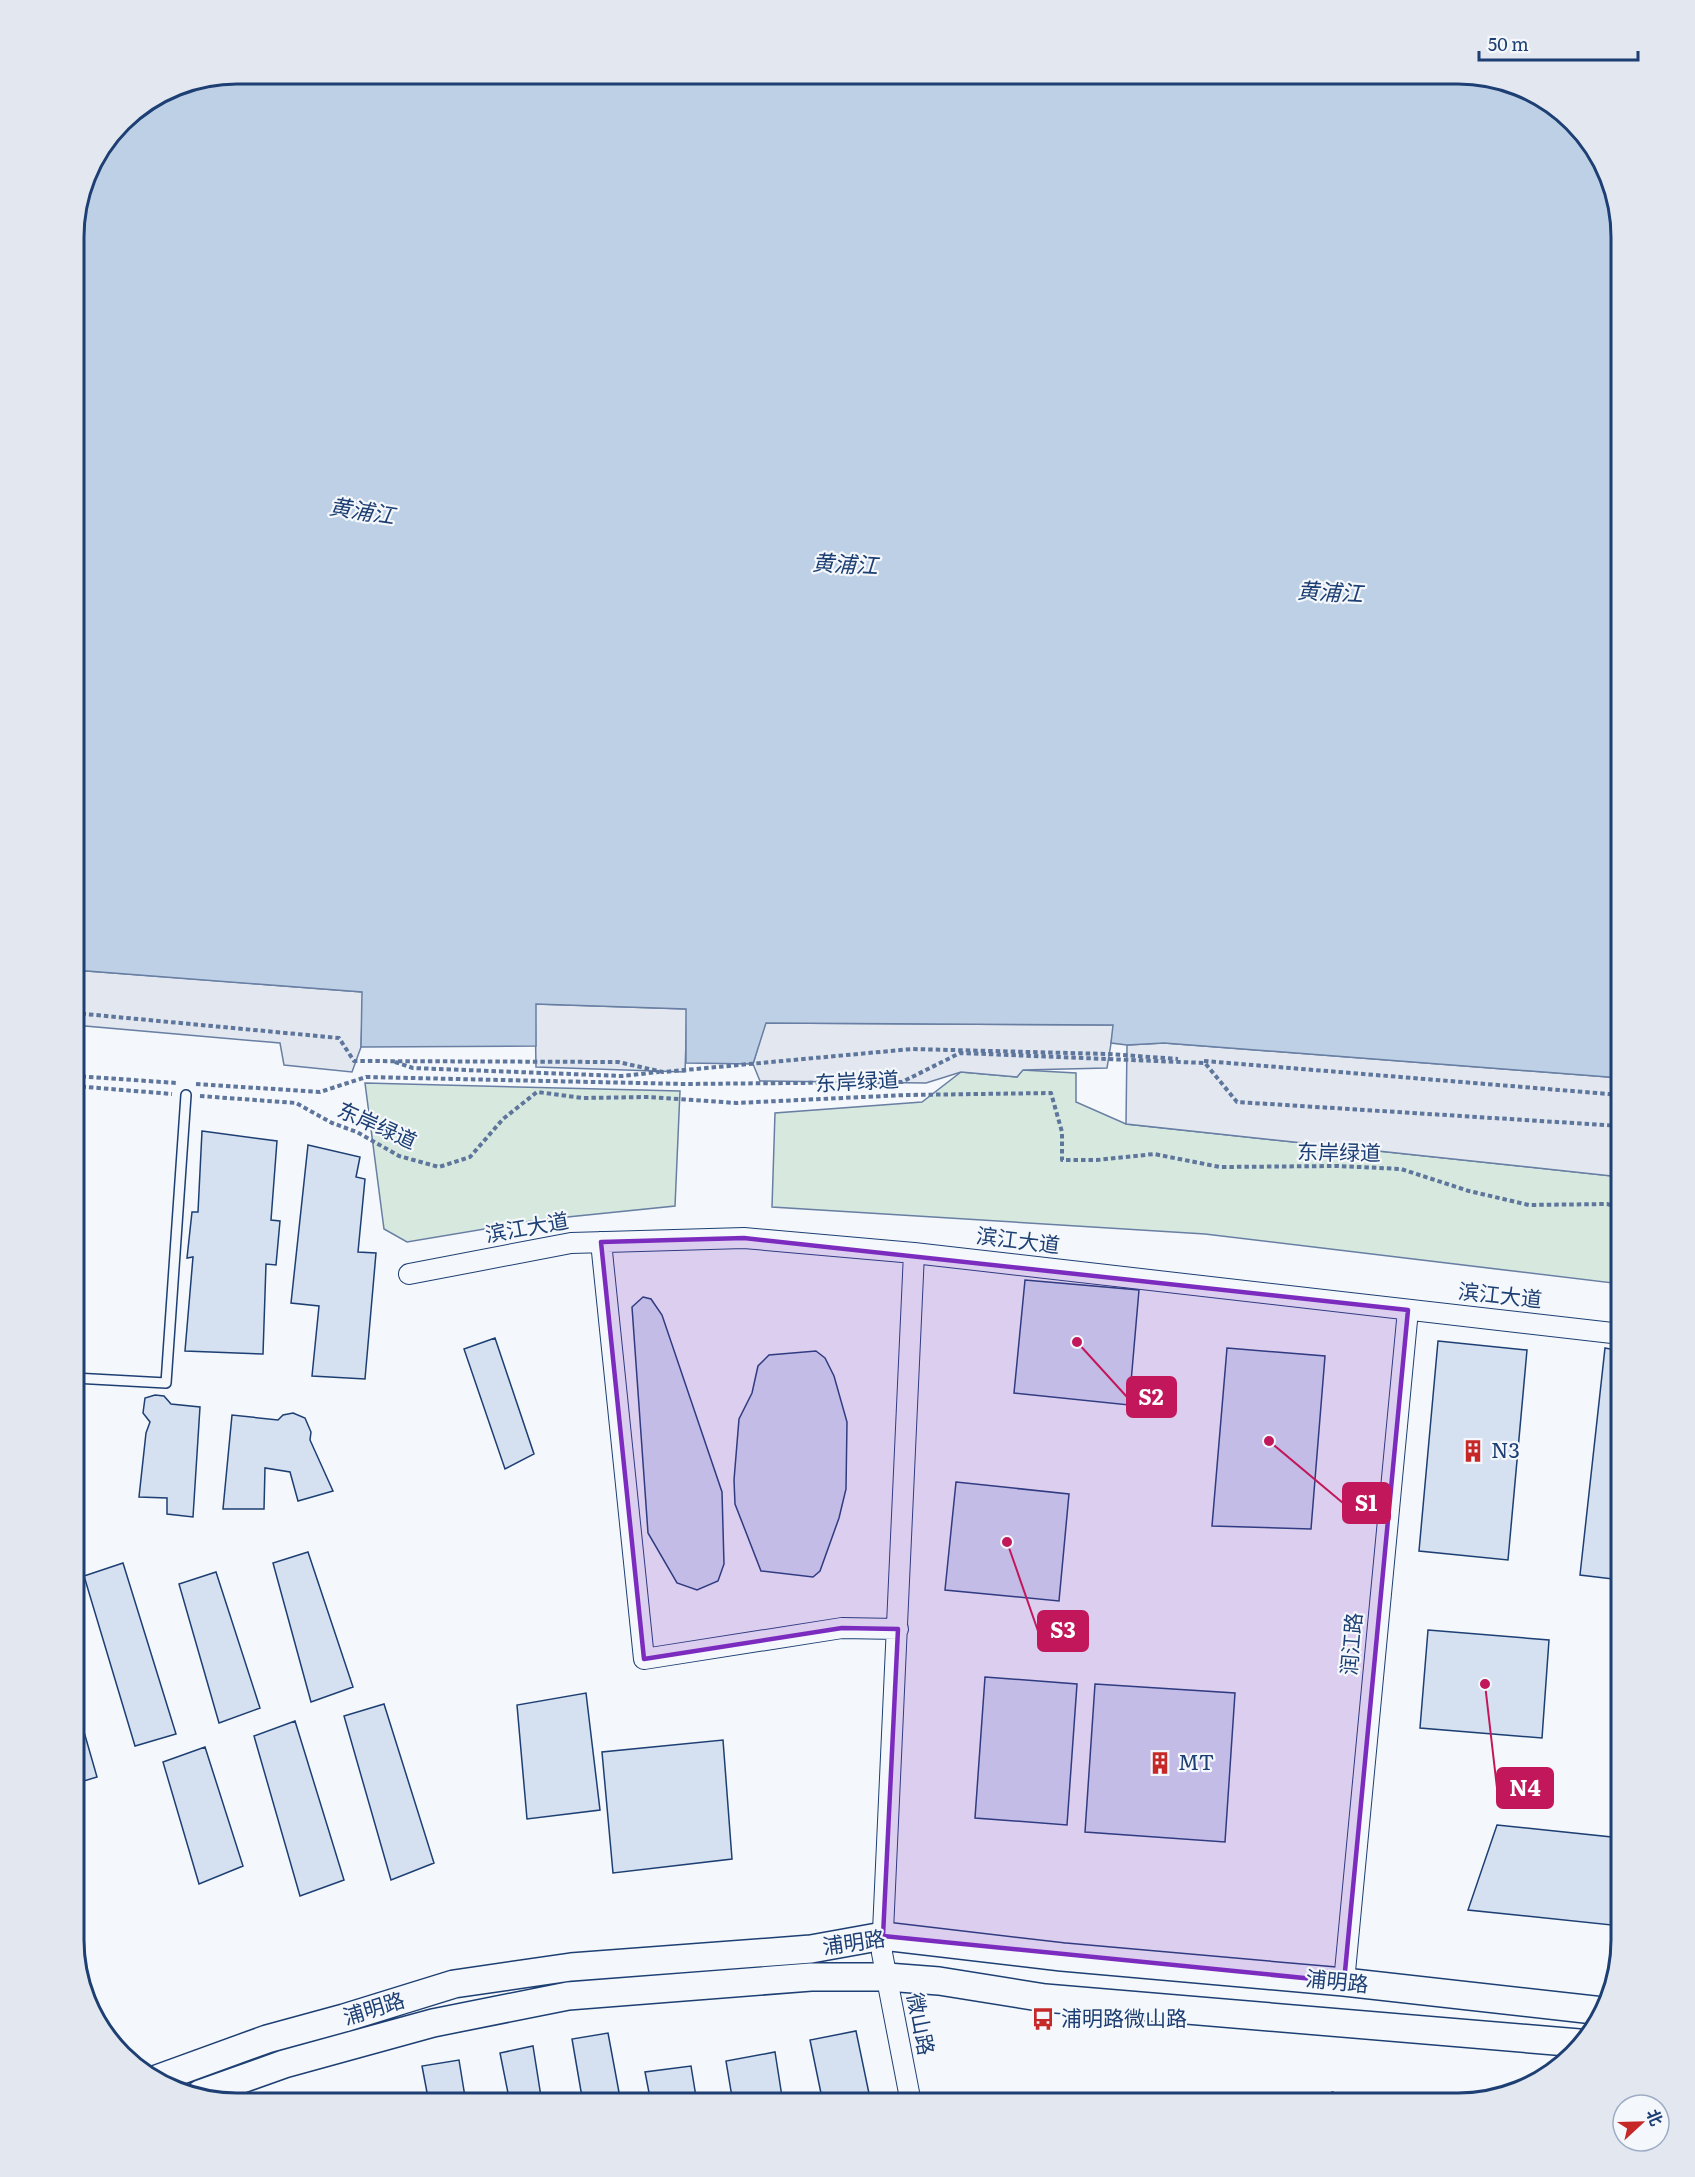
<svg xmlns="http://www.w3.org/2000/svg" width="1695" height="2177" font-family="Literata,'Noto Sans SC',serif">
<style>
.green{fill:#d7e8df;stroke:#687fa3;stroke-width:1.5}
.parking{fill:#e3e8f0;stroke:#687fa3;stroke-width:1.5}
.water{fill:#bed0e5;stroke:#687fa3;stroke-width:1.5}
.building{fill:#d5e0f0;stroke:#1d3f73;stroke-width:1.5}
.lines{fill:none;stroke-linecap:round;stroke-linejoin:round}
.service-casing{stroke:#1d3f73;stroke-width:12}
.minor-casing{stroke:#1d3f73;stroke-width:22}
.secondary-casing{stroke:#1d3f73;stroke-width:30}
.path{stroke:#5e769c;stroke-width:4;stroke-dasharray:4.5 3;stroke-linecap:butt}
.service{stroke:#f4f7fb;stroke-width:9}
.minor{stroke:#f4f7fb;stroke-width:20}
.secondary{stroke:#f4f7fb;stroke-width:27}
.marked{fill:#7b2cbf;fill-opacity:0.2;stroke:#7b2cbf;stroke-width:4.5;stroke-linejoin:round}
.labels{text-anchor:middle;stroke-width:4.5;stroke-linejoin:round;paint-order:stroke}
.street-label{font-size:21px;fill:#1d3f73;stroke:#f4f7fb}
.poi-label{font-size:21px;fill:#1d3f73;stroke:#f4f7fb;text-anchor:start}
.water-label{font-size:22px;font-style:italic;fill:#1d3f73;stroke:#f4f7fb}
.rim{fill:none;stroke:#1d3f73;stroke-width:3}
.leader{fill:none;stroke:#c2185b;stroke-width:2}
.callout-dot{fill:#c2185b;stroke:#f4f7fb;stroke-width:2}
.callout{fill:#c2185b;stroke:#c2185b;stroke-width:2}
.callout-label{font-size:22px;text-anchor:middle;font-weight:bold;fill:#fff}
</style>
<rect width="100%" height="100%" fill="#f4f7fb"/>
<path class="green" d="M1022,1070L1076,1073V1102L1126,1124L1621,1177V1284L1205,1234L772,1207L775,1113L922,1102L961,1072L1017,1077Z
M365,1083L680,1091L675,1206L538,1220L407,1242L384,1229Z"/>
<path class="parking" d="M74,970L363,992L361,1047L352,1072L284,1065L280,1043L74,1025Z
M535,1004L687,1009L685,1072L536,1067Z
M765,1023L1114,1025L1107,1068L1023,1070L1017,1077L961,1072L926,1083L760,1081L753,1064Z
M1164,1043L1621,1078V1177L1126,1124L1127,1045Z"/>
<path class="water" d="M237,74H1469L1540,96L1594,146L1621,237V1078L1164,1043L1127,1045L1111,1043L1113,1025L766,1023L753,1064L686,1063V1009L536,1004V1046L361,1047L362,992L74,970V226L90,165L129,114L175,86Z"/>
<path class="building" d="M202,1131L277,1141L271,1220L280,1221L276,1265L266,1264L263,1354L185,1351L193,1257L187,1258L192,1212H198Z
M308,1145L360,1157L356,1177L365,1179L358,1252L376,1253L365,1379L312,1376L319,1306L291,1303Z
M1025,1280L1139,1290L1129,1405L1014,1393Z
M643,1297L651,1299L662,1315L722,1492L724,1564L718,1581L697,1590L677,1583L648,1533L632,1307Z
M495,1338L534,1454L505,1469L464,1349Z
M1438,1341L1527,1350L1508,1560L1419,1551Z
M1227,1348L1325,1356L1311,1529L1212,1526Z
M1605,1348L1621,1351V1580L1580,1575Z
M816,1351L825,1358L834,1376L847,1422L846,1489L839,1518L820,1571L813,1577L761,1571L735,1504L734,1480L739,1419L752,1393L758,1366L769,1355Z
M155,1395L164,1396L171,1404L200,1407L193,1517L167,1514V1498L139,1497L146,1433L150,1422L143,1413L145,1398Z
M293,1413L305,1418L311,1432L310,1440L333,1491L298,1501L290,1472L265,1468L264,1509H223L232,1415L278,1420L283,1415Z
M956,1482L1069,1494L1059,1601L945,1590Z
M308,1552L353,1687L311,1702L273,1563Z
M123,1563L176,1734L135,1746L84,1576Z
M216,1572L260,1708L219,1723L179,1584Z
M1428,1630L1549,1640L1542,1738L1420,1728Z
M985,1677L1077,1684L1067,1825L975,1818Z
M1095,1684L1235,1693L1225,1842L1085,1832Z
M586,1693L600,1810L527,1819L517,1705Z
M74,1697L97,1777L74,1784Z
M384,1704L434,1863L391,1880L344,1716Z
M295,1721L344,1880L300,1896L254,1736Z
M723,1740L732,1859L613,1873L602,1752Z
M205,1747L243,1866L199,1884L163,1762Z
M1497,1825L1621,1838V1926L1468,1910Z
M856,2031L871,2103H823L810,2040Z
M608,2033L621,2103H583L572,2039Z
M533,2046L542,2103H510L500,2053Z
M775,2052L783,2103H733L726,2061Z
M459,2060L466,2103H429L422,2066Z
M691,2066L697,2103H651L645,2072Z
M1333,2092L1337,2103H1294Z
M388,2099L389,2103H359Z
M1063,2099L1075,2101V2103H1055L1057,2101Z"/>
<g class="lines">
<g class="service-casing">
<path id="service" d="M74,1378L166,1383L186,1095"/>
</g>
<g class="minor-casing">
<path id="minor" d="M601,1242L644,1659L842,1628L898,1629
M409,1274L571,1243L744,1238L914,1253L1621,1334
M1344,1982L1408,1310
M911,2103L882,1953L914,1253"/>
</g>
<g class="secondary-casing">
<path id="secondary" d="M154,2080L267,2039L344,2018L454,1984L571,1967L811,1949L883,1936L1062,1957L1344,1982L1603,2011
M200,2094L284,2064L433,2023L568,1996L811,1977H887L939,1981L1045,1998L1579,2043"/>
</g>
<path class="path" d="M74,1013L339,1038L354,1061L618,1062L663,1072L912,1049L1109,1054L1178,1059
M1204,1061L1621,1095
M395,1062L413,1068L622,1076L659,1072
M74,1076L177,1083
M196,1084L320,1092L366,1077L684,1084L902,1082L960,1053L1205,1063L1237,1102L1621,1126
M74,1086L172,1094
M200,1096L296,1103L332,1123L357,1132L399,1156L439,1167L470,1157L503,1119L537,1092L583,1098L649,1097L736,1103L906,1095L1051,1093L1062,1132V1160H1097L1154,1154L1220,1167L1338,1166L1401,1169L1469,1191L1529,1205L1607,1204L1621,1208"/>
<use href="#service" class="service"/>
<use href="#minor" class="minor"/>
<use href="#secondary" class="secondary"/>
</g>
<path class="marked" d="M744,1238L1408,1310L1344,1982L883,1936L898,1629L842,1628L644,1659L601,1242Z"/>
<defs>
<g id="building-bare" transform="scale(1.8)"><path d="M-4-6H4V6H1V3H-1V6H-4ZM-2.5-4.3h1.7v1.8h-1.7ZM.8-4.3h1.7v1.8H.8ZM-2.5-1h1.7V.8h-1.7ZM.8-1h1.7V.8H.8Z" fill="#c62828" stroke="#f4f7fb" stroke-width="2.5" paint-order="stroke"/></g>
<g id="bus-bare" transform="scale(1.8)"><path d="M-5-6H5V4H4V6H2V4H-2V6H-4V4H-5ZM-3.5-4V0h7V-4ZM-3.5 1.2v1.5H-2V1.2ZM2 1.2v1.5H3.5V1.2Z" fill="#c62828" stroke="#f4f7fb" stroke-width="2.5" paint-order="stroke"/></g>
</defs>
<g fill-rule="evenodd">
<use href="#building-bare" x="1473" y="1451"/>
<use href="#building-bare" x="1160" y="1763"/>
<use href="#bus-bare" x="1043" y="2019"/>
</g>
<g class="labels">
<g class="street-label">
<text transform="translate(857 1082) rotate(-3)" y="7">东岸绿道</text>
<text transform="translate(377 1126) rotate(24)" y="7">东岸绿道</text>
<text transform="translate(1339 1153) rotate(1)" y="7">东岸绿道</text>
<text transform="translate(527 1228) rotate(-10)" y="7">滨江大道</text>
<text transform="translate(1018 1241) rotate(7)" y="7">滨江大道</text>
<text transform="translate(1500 1296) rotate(6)" y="7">滨江大道</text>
<text transform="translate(1352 1644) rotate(-85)" y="7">润江路</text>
<text transform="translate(854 1943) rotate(-8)" y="7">浦明路</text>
<text transform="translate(1337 1982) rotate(6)" y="7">浦明路</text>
<text transform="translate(374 2009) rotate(-17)" y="7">浦明路</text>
<text transform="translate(920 2024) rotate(79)" y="7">微山路</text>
</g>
<g class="poi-label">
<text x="1491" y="1458">N3</text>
<text x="1178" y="1770">MT</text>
<text x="1061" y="2026">浦明路微山路</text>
</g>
<g class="water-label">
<text transform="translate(362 511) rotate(9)" y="8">黄浦江</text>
<text transform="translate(845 564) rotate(3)" y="8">黄浦江</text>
<text transform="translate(1330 592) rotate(3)" y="8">黄浦江</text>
</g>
</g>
<path d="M0 0H1695V2177H0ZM237 84H1458A153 153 0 0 1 1611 237V1940A153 153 0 0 1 1458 2093H237A153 153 0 0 1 84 1940V237A153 153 0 0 1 237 84Z" fill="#e3e8f0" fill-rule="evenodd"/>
<path class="rim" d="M237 84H1458A153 153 0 0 1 1611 237V1940A153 153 0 0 1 1458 2093H237A153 153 0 0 1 84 1940V237A153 153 0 0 1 237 84Z"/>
<path class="leader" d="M1077 1342L1127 1397M1269 1441L1343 1503M1007 1542L1038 1631M1485 1684L1497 1788"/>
<g class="callout-dot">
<circle cx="1077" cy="1342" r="6"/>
<circle cx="1269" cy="1441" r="6"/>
<circle cx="1007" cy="1542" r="6"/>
<circle cx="1485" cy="1684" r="6"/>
</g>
<g class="callout">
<rect x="1127" y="1377" width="49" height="40" rx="6"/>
<rect x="1343" y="1483" width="47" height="40" rx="6"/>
<rect x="1038" y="1611" width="50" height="40" rx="6"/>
<rect x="1497" y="1768" width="56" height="40" rx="6"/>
</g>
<g class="callout-label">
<text x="1151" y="1405">S2</text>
<text x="1366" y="1511">S1</text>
<text x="1063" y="1638">S3</text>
<text x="1525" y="1796">N4</text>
</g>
<g transform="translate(1641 2123) rotate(68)"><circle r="28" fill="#f4f7fb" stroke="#9eadc5" stroke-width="1.5"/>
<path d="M0-4.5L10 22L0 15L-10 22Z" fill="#c62828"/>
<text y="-9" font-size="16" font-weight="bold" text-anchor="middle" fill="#1d3f73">北</text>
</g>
<path d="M1479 51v9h159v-9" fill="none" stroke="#1d3f73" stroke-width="3"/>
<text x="1488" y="51" font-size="18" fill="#1d3f73" stroke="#f4f7fb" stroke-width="4.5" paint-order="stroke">50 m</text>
</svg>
